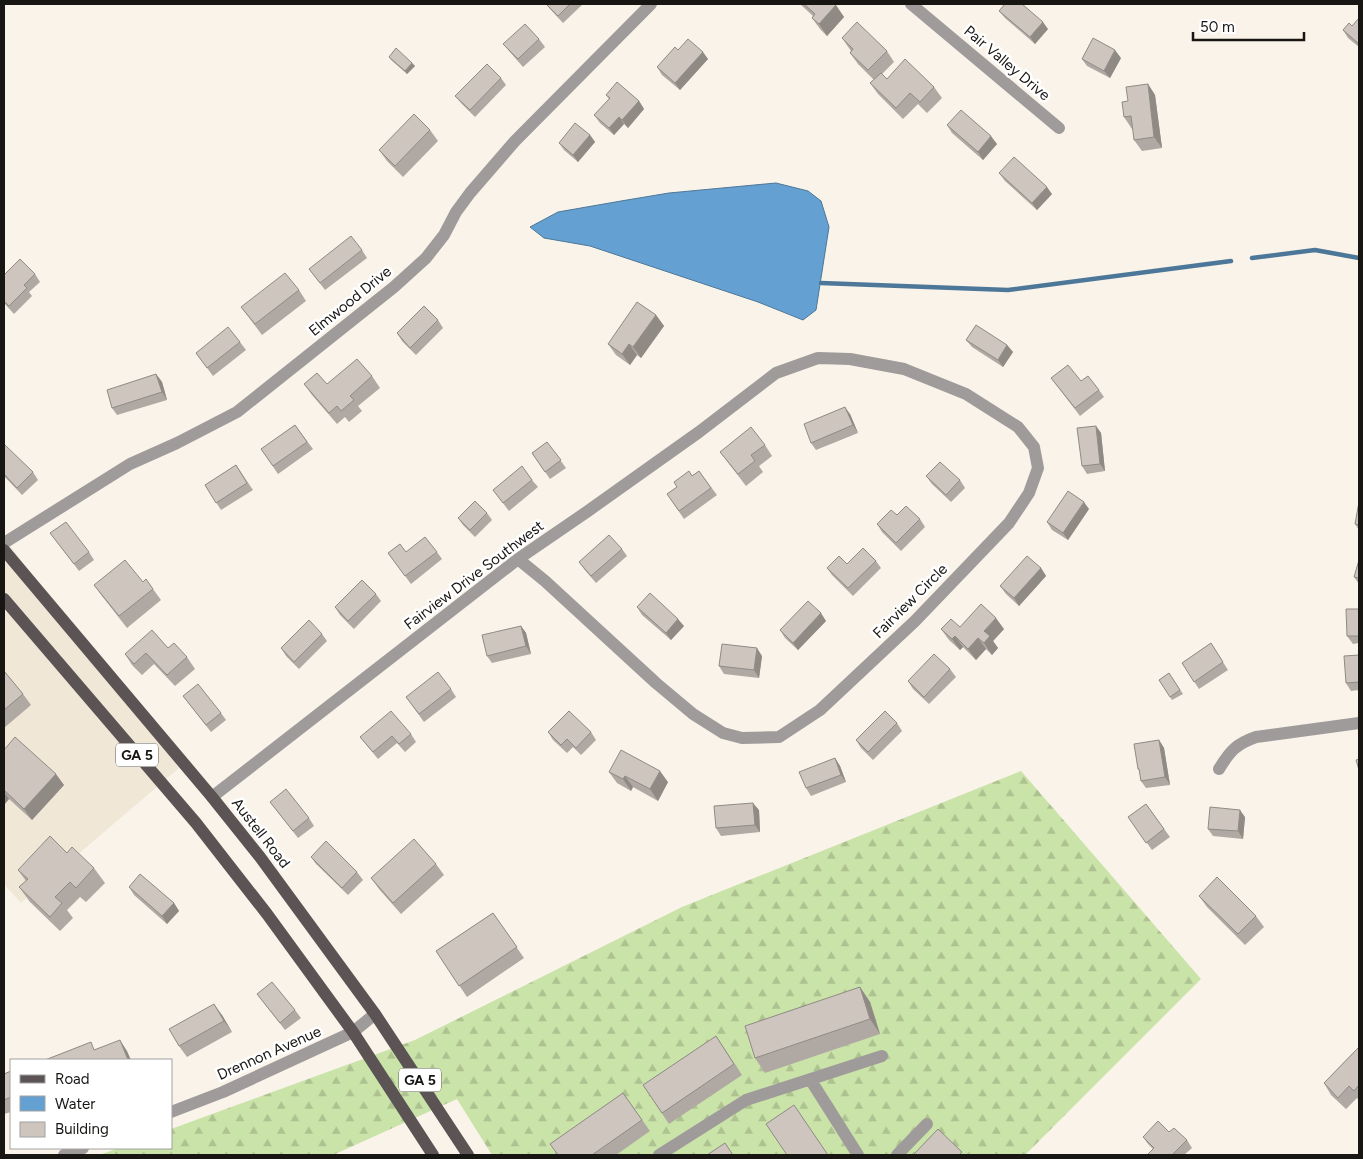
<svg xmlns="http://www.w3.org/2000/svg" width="1363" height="1159" font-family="Figtree,sans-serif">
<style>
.built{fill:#f0e7d7}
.forest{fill:url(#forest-firs)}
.water{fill:#64a0d1;stroke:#4d7798}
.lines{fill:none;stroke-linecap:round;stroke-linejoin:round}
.stream{stroke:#4d7798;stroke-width:4.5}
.minor{stroke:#a09b9b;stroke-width:12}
.primary{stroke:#5b5354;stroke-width:12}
.wall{fill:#b0a9a3}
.shaded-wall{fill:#908a85}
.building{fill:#cdc5be;stroke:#908a85}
.labels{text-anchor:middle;stroke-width:5;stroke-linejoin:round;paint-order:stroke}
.shield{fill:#fff;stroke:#5d5c5a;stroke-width:1}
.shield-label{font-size:14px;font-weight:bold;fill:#181613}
.street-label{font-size:15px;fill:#181613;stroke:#fff}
</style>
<defs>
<pattern id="forest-firs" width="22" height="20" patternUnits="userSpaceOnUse" patternTransform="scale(1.25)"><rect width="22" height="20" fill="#cae3a8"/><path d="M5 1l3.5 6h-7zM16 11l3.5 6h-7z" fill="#adc290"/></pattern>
</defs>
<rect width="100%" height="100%" fill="#f9f3ea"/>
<path class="built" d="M4,538L179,768L21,903L4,884Z"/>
<path class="forest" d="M1021,771L1201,979L1025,1155H492L457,1099L333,1155H99L119,1148H171V1129L415,1040L682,907Z"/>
<path class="water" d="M776,183L808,191L821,201L829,227L816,310L803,320L758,302L590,246L544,238L530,227L558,212L621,201L669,193Z"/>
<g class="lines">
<path class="stream" d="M1252,258L1315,250L1359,258
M821,283L1008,290L1231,261"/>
<path class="minor" d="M911,4L1059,128
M4,543L130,464L177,443L237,412L394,287L426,258L444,235L456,212L470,193L515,141L651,4
M1219,769C1230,751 1236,744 1256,737L1359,723
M212,797L518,559L588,511L699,432L776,373L818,358L850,359L904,369L966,394L1018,427L1034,447L1038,468L1029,493L1009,523L915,621L820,710L779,737L742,738L723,733L693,714L656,683L545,581L518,559
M810,1079L858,1155
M171,1112L223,1092L353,1032L375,1014
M64,1155L83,1148
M659,1155L746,1100L882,1056
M897,1155L927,1124"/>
<path class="primary" d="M4,550L212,797L260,857L375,1014L468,1155
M4,599L196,823L267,914L353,1032L433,1155"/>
</g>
<path class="wall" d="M546,4H583L563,23L550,9Z
M800,4H834L844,17L827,36L820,29L812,18L813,16Z
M999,11L1048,29L1035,44L1005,18Z
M1359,18V47L1348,38L1343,30L1352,26Z
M842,38L887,51L894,62L882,74L887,79L934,87L942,98L927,113L918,104L903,119L878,94L870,83L874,80L858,64L850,53L851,51Z
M539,39L545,47L523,67L509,51L503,44Z
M678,50L708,59L680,90L662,75L657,67Z
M389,57L412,63L415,66L407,74L391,60Z
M1121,58L1110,78L1087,66L1082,59Z
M501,78L506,85L475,117L461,103L455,96Z
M1148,84L1155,95L1162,148L1142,151L1134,140L1133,128L1132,129L1124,117L1128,101Z
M606,95L639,101L644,109L628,128L624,124L614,135L600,123L594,115L609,99Z
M947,125L997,144L983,160L952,133Z
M430,130L438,141L403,177L387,161L379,150Z
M590,135L595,142L578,162L564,150L559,143Z
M999,173L1052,194L1037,210L1005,181Z
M362,250L367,258L325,290L309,269Z
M35,274L40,282L29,292L32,296L14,314L4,303V275Z
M299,290L306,301L262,335L241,307Z
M656,315L664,326L641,358L637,355L630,365L616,355L608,344Z
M438,320L443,328L416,355L402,341L397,333Z
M966,340L1007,345L1013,352L1003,367L972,347Z
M240,342L246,350L213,376L196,353Z
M156,374L162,382L167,400L117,415L112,408Z
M372,376L380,388L358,406L362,411L349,422L345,417L337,424L312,395L304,384H327Z
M1051,378L1081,381L1099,390L1104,397L1080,416Z
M850,414L858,433L816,450L811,443Z
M295,425L313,449L278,474L261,449Z
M1096,426L1101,433L1105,471L1087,474L1082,466Z
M547,442L566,468L550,479L532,453Z
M765,445L772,456L759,466L763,472L746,486L720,452Z
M4,446L33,472L38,480L22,495L4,476Z
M236,465L253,490L221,510L205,485Z
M699,471L717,495L684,519L667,494Z
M926,476L960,480L965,488L951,502L932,484Z
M532,480L538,487L509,511L493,490Z
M1359,502V530L1355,524Z
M1089,509L1068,540L1052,530L1047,522Z
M487,513L492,520L475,537L463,525L458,518Z
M897,515L920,519L925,527L901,551L882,532L877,524Z
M50,533L89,552L94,560L79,571Z
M622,549L627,556L596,583L584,569L579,562Z
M406,552H437L442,559L411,584L388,553Z
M1359,560V584L1354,577Z
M876,561L881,568L853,596L832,575L827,568L847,564Z
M1041,568L1046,576L1019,606L1006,594L1000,586Z
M143,582L153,589L161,600L127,628L102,596L94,585Z
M376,594L381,601L354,629L340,615L335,607Z
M637,607L684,626L671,640L642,615Z
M1359,609V643L1353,644L1347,636Z
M826,621L798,650L785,638L780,630Z
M521,626L526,633L531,654L492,663L487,656Z
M960,627L1004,629L993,641L998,648L992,655L986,649L976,660L963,647L960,650L949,640L941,629Z
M322,634L327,641L299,669L286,656L281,648Z
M1211,643L1228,670L1199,689L1182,663Z
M168,648L187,657L195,669L175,686L154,664L142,675L132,665L125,654Z
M1359,655V690L1351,691L1346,683Z
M762,656L759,678L724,674L719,666Z
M950,669L956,677L929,704L913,689L908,681Z
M4,671L23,694L31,705L4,728Z
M1169,673L1183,694L1172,700L1159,680Z
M451,689L456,697L424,722L406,697Z
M183,696L221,713L226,720L211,732Z
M897,723L902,731L873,760L861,748L856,740Z
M548,732H591L596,740L581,755L573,747L567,753L553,740Z
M411,734L416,742L405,752L397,743L378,759L360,737Z
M1159,740L1164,748L1170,785L1146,788L1141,781L1140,772L1138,769Z
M4,750L64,785L32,820L9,799L4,805Z
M835,758L840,766L846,782L811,796L806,788Z
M609,772L668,782L658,801L633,787L631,791L617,783Z
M270,802L309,818L314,826L298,838Z
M1146,804L1170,837L1152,850L1128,817Z
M759,810L760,832L721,836L716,828Z
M1245,817L1243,839L1213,836L1208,829Z
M67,853L94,868L105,883L86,902L80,897L67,910L73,918L60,931L30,902L19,887L26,881L18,870Z
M311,857L357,872L363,880L348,895L316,864Z
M436,864L444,875L401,914L379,889L371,878Z
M129,887L174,903L179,911L167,924L134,895Z
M1199,896L1256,916L1264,927L1245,945L1207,907Z
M493,913L524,958L467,997L436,951Z
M860,987L870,1002L880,1034L765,1073L755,1058Z
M257,994L295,1010L301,1018L285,1030Z
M222,1015L232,1032L187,1057L179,1046Z
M716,1036L742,1075L669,1124L643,1085Z
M1359,1047V1100L1357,1098L1346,1109L1331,1095L1324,1083Z
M11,1071V1112L4,1114V1074Z
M623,1093L650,1131L616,1155H558Z
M1169,1132L1187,1140L1192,1148L1184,1155H1149L1153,1149L1148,1144L1143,1137Z"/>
<path class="shaded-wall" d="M836,5L844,17L827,36L819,24Z
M1043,22L1048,29L1035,44L1030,37Z
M1115,50L1121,58L1110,78L1104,71Z
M703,52L708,59L680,90L675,83Z
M412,63L415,66L407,74L405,71Z
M1148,84L1155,95L1162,148L1154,137Z
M639,101L644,109L628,128L622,120Z
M619,117L624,124L614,135L609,128Z
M590,135L595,142L578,162L573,155Z
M991,136L997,144L983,160L978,152Z
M1047,187L1052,194L1037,210L1032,203Z
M656,315L664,326L641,358L633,347Z
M629,344L637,355L630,365L622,354Z
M1007,345L1013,352L1003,367L998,360Z
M156,374L162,382L167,400L162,392Z
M845,407L850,414L858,433L853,425Z
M1096,426L1101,433L1105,471L1100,464Z
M1084,502L1089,509L1068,540L1063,533Z
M1041,568L1046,576L1019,606L1014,598Z
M821,613L826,621L798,650L793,643Z
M996,618L1004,629L993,641L998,648L992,655L984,643V631Z
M678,619L684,626L671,640L666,633Z
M521,626L526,633L531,654L526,646Z
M955,636L963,647L960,650L952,639Z
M978,638L986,649L976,660L968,649Z
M757,648L762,656L759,678L754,670Z
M1159,740L1164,748L1170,785L1165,777Z
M835,758L840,766L846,782L841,775Z
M660,771L668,782L658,801L650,789Z
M56,774L64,785L32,820L24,809Z
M625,776L633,787L631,791L623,779Z
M4,792L9,799L4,805Z
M753,803L759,810L760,832L755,825Z
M1240,810L1245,817L1243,839L1238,831Z
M174,903L179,911L167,924L162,916Z
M860,987L870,1002L880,1034L870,1019Z
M214,1004L222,1015L232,1032L224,1021Z
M120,1040L127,1051L131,1060H128Z"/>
<path class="building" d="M546,4H570L558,16Z
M804,4H834L836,5L819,24L812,18L815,14Z
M1005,4H1022L1043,22L1030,37L999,11Z
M1359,18V44L1343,30L1349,23L1352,26Z
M857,22L887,51L868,70L850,53L853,49L842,38Z
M525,24L539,39L518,59L503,44Z
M1093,38L1115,50L1104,71L1082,59Z
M688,39L703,52L675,83L657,67L675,47L678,50Z
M396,48L412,63L405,71L389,57Z
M905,59L934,87L920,102L910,93L896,108L870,83L881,73L887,79Z
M487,64L501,78L470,110L455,96Z
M617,82L639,101L622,120L619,117L609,128L594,115L610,98L606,95Z
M1148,84L1154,137L1134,140L1131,116L1124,117L1122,102L1128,101L1126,87Z
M961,110L991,136L978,152L947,125Z
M414,114L430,130L395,166L379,150Z
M575,123L590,135L573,155L559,143Z
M1014,157L1047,187L1032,203L999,173Z
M351,236L362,250L320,283L309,269Z
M20,259L35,274L24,285L27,288L9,306L4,301V275Z
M285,273L299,290L255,324L241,307Z
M637,302L656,315L633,347L629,344L622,354L608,344Z
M424,306L438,320L410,348L397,333Z
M976,325L1007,345L998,360L966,340Z
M228,327L240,342L207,368L196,353Z
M357,359L372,376L350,396L354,400L341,411L337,406L329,413L304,384L317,373L327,384Z
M1068,365L1081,381L1088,376L1099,390L1075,408L1051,378Z
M156,374L162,392L112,408L107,390Z
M845,407L853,425L811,443L804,424Z
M295,425L307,442L273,466L261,449Z
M1096,426L1100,464L1082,466L1077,428Z
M751,427L765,445L751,455L755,461L738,474L720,452Z
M547,442L561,460L545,472L532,453Z
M5,445L33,472L17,488L4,474V446Z
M940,462L960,480L946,495L926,476Z
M236,465L247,483L216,503L205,485Z
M522,466L532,480L503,503L493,490Z
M689,471L692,476L699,471L711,488L679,511L667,494L677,487L674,482Z
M1068,491L1084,502L1063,533L1047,522Z
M475,501L487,513L470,530L458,518Z
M1359,502V525L1355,524Z
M906,506L920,519L896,543L877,524L891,510L897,515Z
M66,522L89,552L74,564L50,533Z
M609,535L622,549L591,576L579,562Z
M425,537L437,552L405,576L388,553L400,544L406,552Z
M863,548L876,561L848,588L827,568L839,556L847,564Z
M1027,556L1041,568L1014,598L1000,586Z
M125,560L143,582L146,579L153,589L119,616L94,585Z
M1359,560V578L1354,577Z
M362,580L376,594L348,621L335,607Z
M650,593L678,619L666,633L637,607Z
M808,601L821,613L793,643L780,630Z
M981,604L996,618L984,631L990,636L984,643L978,638L968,649L955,636L952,639L941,629L951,619L960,627Z
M1346,609H1359V636H1347Z
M309,620L322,634L294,662L281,648Z
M521,626L526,646L487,656L482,635Z
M152,630L168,648L174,643L187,657L167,675L146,653L134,664L125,654Z
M1211,643L1223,662L1194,682L1182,663Z
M722,644L757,648L754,670L719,666Z
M934,654L950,669L924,697L908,681Z
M1359,655V682L1346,683L1344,656Z
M4,671L23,694L4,710Z
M438,672L451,689L419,714L406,697Z
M1169,673L1180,690L1170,697L1159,680Z
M198,684L221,713L206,725L183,696Z
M391,711L411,734L399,744L392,736L373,752L360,737Z
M569,711L591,732L576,748L567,739L561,745L548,732Z
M885,711L897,723L868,752L856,740Z
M15,737L56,774L24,809L4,790V750Z
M1159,740L1165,777L1141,781L1139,769H1138L1134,744Z
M621,750L660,771L650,789L625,776L623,779L609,772Z
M835,758L841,775L806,788L799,772Z
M1359,759V770L1356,760Z
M286,789L309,818L293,831L270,802Z
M753,803L755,825L716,828L714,806Z
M1146,804L1164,829L1146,843L1128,817Z
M1210,807L1240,810L1238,831L1208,829Z
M50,836L67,853L72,847L94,868L76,888L70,882L55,897L62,903L50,917L19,887L28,879L18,870Z
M414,839L436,864L393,903L371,878Z
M326,841L357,872L342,888L311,857Z
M140,874L174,903L162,916L129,887Z
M1217,877L1256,916L1238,934L1199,896Z
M493,913L517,947L459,986L436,951Z
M272,982L295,1010L280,1023L257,994Z
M860,987L870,1019L755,1058L745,1026Z
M214,1004L224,1021L179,1046L169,1029Z
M716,1036L734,1064L662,1113L643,1085Z
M120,1040L128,1060H45L91,1042L94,1050Z
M1359,1047V1085L1354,1091L1349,1086L1338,1098L1324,1083Z
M11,1071V1097L4,1100V1074Z
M623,1093L642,1120L592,1155H558L550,1144Z
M794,1105L828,1155H787L766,1124Z
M1158,1121L1169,1132L1174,1128L1187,1140L1172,1155H1150L1148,1154L1154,1148L1143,1137Z
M938,1129L962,1152L959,1155H913Z
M725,1143L733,1155H707Z"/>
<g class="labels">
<g class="shield">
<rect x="116" y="743.5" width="42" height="23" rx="4"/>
<rect x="399" y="1068.5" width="42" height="23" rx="4"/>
</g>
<g class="shield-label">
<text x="137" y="760">GA 5</text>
<text x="420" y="1085">GA 5</text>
</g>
<g class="street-label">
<text transform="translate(1007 63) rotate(40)" y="5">Pair Valley Drive</text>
<text transform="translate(350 301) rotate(-39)" y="5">Elmwood Drive</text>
<text transform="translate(474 575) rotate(-37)" y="5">Fairview Drive Southwest</text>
<text transform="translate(910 601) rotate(-45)" y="5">Fairview Circle</text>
<text transform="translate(261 833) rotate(52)" y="5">Austell Road</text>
<text transform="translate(269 1053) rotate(-24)" y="5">Drennon Avenue</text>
</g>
</g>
<rect width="1363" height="1159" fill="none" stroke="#181613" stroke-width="10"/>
<rect x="10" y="1059" width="162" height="90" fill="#ffffff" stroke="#a3a2a1"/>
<rect x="20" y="1075" width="25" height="8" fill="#5b5354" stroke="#a3a2a1"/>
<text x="55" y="1084" font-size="15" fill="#181613">Road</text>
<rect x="20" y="1096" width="25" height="15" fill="#64a0d1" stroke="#a3a2a1"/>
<text x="55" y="1109" font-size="15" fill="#181613">Water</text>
<rect x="20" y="1122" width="25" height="15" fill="#cdc5be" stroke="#a3a2a1"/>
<text x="55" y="1134" font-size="15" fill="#181613">Building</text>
<path d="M1193 32v8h111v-8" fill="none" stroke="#181613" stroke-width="2.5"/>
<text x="1200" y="32" font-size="15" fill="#181613" stroke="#ffffff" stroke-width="4" paint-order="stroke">50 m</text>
</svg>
